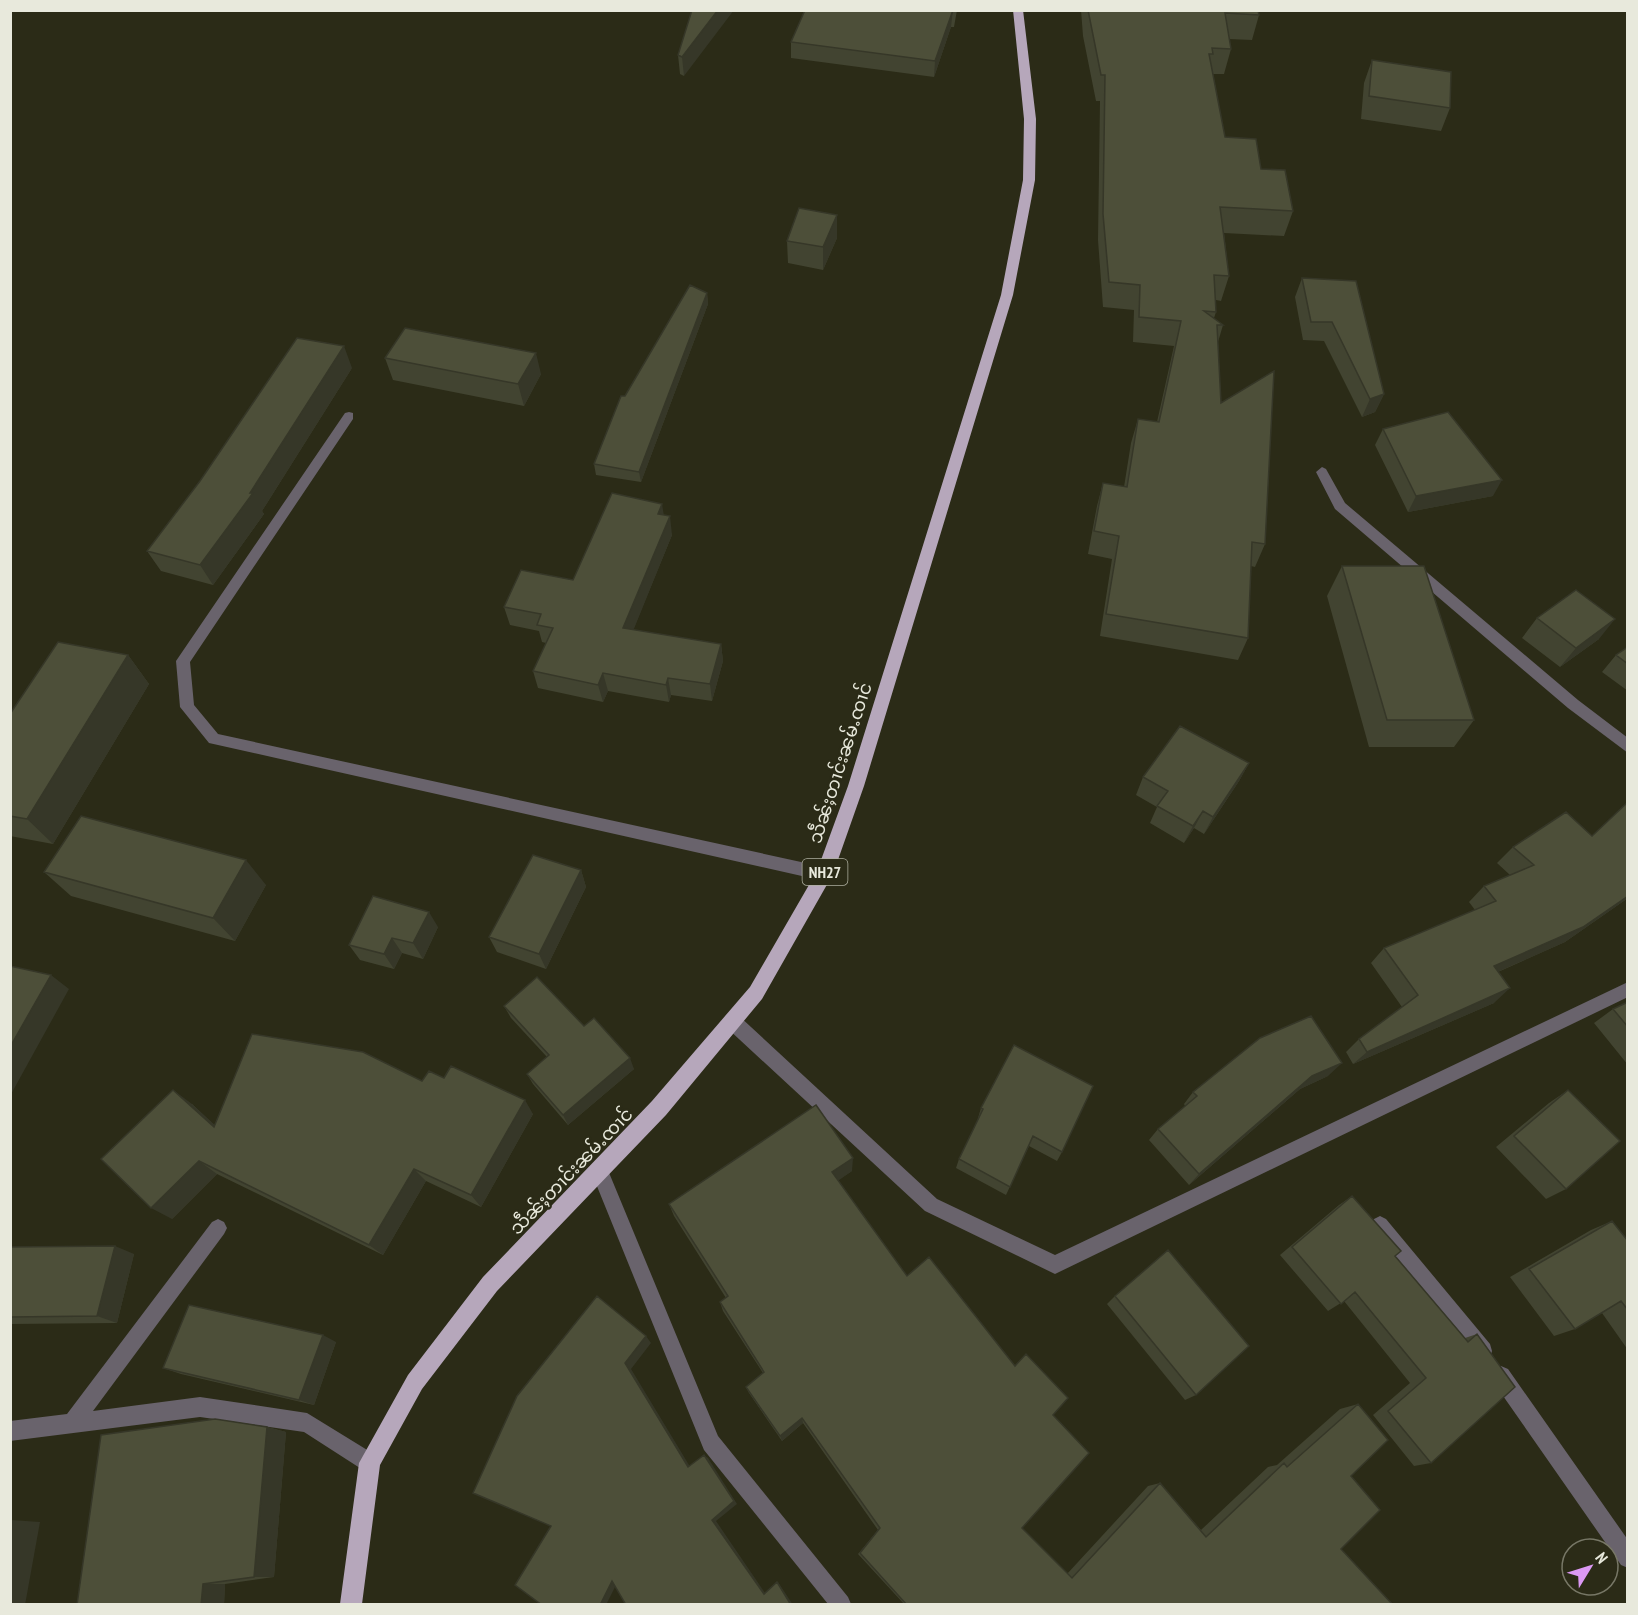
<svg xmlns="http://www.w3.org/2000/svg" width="1638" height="1615" viewBox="0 0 1638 1615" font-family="'PT Sans Narrow','Noto Sans Myanmar',sans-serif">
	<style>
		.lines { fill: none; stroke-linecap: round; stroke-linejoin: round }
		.minor { fill: #69636c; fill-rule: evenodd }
		.trunk { fill: #b6a7bb; fill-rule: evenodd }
		.wall { fill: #424431 }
		.shaded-wall { fill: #363728 }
		.building { fill: #4d4f39; stroke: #363728; stroke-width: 1.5 }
		.labels { text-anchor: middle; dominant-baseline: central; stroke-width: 4.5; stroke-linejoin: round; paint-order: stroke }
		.shield { fill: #2b2b17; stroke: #afb0a1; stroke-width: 1.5 }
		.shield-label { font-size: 16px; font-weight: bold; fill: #e8e9dc }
		.street-label { font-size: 18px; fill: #e8e9dc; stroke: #2b2b17 }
	</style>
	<rect width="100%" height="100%" fill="#2b2b17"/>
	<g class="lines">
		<path class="minor" d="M349,412L353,413V419L190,662L194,705L218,734L824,867L829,869L832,874L829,879L824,881L209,743L180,707L176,661L345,413Z
			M1322,467L1326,469L1345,503L1578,700L1628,738V753L1568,708L1335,509L1316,472Z
			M1628,982V997L1055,1274L925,1211L726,1027L724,1021L726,1015L732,1013L738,1015L937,1199L1055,1255Z
			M599,1160L605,1163L718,1436L848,1597L851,1604H828L704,1450L590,1169L593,1163Z
			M1380,1216L1386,1219L1490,1344L1492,1351L1490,1358L1483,1360L1476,1358L1374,1231L1371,1225L1374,1219Z
			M218,1219L224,1222L227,1228L224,1234L93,1411L200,1397L307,1413L377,1456L380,1463L377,1470L370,1473L363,1470L304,1432L200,1417L10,1441V1421L67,1414L212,1222Z
			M1501,1366L1508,1369L1628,1540V1568L1621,1565L1494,1383L1491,1376L1494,1369Z"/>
		<path class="trunk" d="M1013,10H1023L1036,119L1035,180L1013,295L864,786L833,874L762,999L666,1115L497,1291L422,1389L380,1465L362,1604H340L359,1463L408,1375L483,1277L652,1101L750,987L817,871L848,786L1001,295L1023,180L1024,119Z"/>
	</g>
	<path class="wall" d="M692,10L684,76L680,74L678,55Z
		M805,10H957L954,27H951L934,77L791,58V42Z
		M1081,10H1258L1259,15L1252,40L1229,39L1231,49L1224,74H1213L1225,137L1261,169L1293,211L1284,236L1224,233L1229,276L1221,301L1216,300V312L1214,318L1223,325L1218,342L1221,403L1265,544L1255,567L1251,566L1248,638L1238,660L1100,636L1112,559L1088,554L1097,506L1103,483L1124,487L1131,443L1138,419L1157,422L1174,346L1133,342L1134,310L1103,307L1098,240L1100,101H1096L1083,36Z
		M1372,60L1450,108L1441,131L1361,119L1364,83Z
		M837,238L823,270L788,263L787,241Z
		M1302,278L1384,394L1375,412L1362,417L1324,341L1303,340L1295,297Z
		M707,293L708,304L641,482L596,475L594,464L625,396Z
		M385,358L541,374L524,406L393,380Z
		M352,368L262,511L264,514L213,585L161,571L147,551Z
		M1383,429L1493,496L1408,512L1375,445Z
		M664,515L672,535L633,630L721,644L723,661L712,701L671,695L669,702L608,691L603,702L538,688L533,671L546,643L542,642L539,631L510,625L504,607L573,580Z
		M1342,566L1474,720L1454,747H1369L1327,596Z
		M1537,618L1599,639L1560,667L1522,638Z
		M1628,647V691L1602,672L1616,655Z
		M128,655L149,684L53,844L10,836V714Z
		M1249,763L1239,781L1204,834L1194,828L1184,843L1150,823L1157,807L1136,795L1143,777Z
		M1628,802V898L1565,942L1498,972L1494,1003L1353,1064L1346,1052L1359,1039L1402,1007L1371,963L1384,948L1475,910L1469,902L1484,886L1510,875L1497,863L1513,847L1592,836Z
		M581,870L586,887L546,969L497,952L489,937Z
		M44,872L266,885L235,941L71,896Z
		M438,927L423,959L402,953L394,969L360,960L349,945Z
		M1628,1002V1065L1594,1023L1613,1009Z
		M504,1006L584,1026L634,1069L568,1125L533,1084L527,1074L547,1057L511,1018Z
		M1328,1076L1300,1089L1189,1185L1149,1140L1158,1129L1185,1106L1184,1104L1193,1092Z
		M422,1081L533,1114L481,1207L426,1181L383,1255L217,1174L172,1219L192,1104L214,1125Z
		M1568,1090L1566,1189L1546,1199L1496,1147L1549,1103Z
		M981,1108L1062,1152L1057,1161L1029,1146L1006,1195L956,1168L959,1159L979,1119L978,1118Z
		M852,1171L838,1180L907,1276L1053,1415L1022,1528L1067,1574L1148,1486L1160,1483L1201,1530L1268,1467L1277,1465L1340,1409L1358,1404L1351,1476L1341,1549L1393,1605H905L858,1554L878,1530L803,1423L782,1441L749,1393L746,1387L763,1373L723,1311L720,1302L726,1298L674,1216L669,1204Z
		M1352,1196L1395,1256L1465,1338L1477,1334L1431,1463L1414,1466L1373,1415L1410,1383L1344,1301L1328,1311L1280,1255L1339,1205Z
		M1612,1221L1628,1241V1350L1602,1313L1575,1329L1554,1336L1510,1277L1591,1230Z
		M10,1247L134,1254L117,1323L10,1324Z
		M1115,1296L1196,1395L1185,1400L1107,1304Z
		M336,1342L314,1405L181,1374L163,1368Z
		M267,1427L286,1432L274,1577L225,1584L224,1605H77Z"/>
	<path class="shaded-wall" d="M718,10H734L684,76L682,57Z
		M953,10L951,27L934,77L935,61Z
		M837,215V238L823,270V247Z
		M707,293L708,304L641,482L639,472Z
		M344,346L352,368L262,511L264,514L213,585L200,565L250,493Z
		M536,353L541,374L524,406L518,384Z
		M1384,394L1375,412L1362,417L1370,399Z
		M1502,480L1493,496L1408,512L1416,496Z
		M662,504L665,522L658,514Z
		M670,516L672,535L627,646L623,628Z
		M1615,619L1599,639L1560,667L1576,648Z
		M721,644L723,661L712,701L710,684Z
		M128,655L149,684L53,844L27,819Z
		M603,673L608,691L603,702L598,685Z
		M668,678L671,695L669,702L666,685Z
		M1249,763L1239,781L1204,834L1213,817Z
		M1203,811L1194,828L1184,843L1193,826Z
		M246,860L266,885L235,941L213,918Z
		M581,870L586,887L546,969L539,954Z
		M1628,896V898L1565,942L1477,981L1494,966Z
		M429,912L438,927L423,959L413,943Z
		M392,938L402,953L394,969L384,954Z
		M51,975L69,989L10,1096V1047Z
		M1510,988L1494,1003L1353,1064L1367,1052Z
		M630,1058L634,1069L568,1125L563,1115Z
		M1342,1063L1328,1076L1300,1089L1189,1185L1199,1174L1312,1076Z
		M173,1090L192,1104L231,1140L214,1127Z
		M525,1100L533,1114L481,1207L471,1195Z
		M853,1158L852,1171L832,1185V1172Z
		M199,1161L217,1174L172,1219L151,1208Z
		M414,1169L426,1181L383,1255L369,1245Z
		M115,1246L134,1254L117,1323L97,1316Z
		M323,1335L336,1342L314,1405L299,1400Z
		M646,1336L651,1343L631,1369L692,1470L688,1467L625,1363Z
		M802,1418L803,1423L782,1441L780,1436Z
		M267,1427L286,1432L274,1577H254Z
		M704,1455L708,1458L737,1504L716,1521L765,1593L764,1594L712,1520Z
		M11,1520L40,1522L25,1605H10Z
		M612,1581H618L606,1605H600Z
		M777,1582H778L793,1605H791Z
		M203,1584H225L224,1605H201Z"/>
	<path class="building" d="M692,10H718L682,57L678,55Z
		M805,10H953L935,61L791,42Z
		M1088,10H1258L1259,15L1225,13L1231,49L1212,48L1213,54H1209L1225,137L1256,139L1261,169L1285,170L1293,211L1220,207L1229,276L1214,275L1216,312L1204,311L1223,325H1217L1221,403L1274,371L1265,544L1252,542L1248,638L1106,614L1119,536L1094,531L1103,483L1127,487L1138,419L1159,422L1181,321L1139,317L1140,285L1109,282L1103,214L1105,75H1101Z
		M1372,60L1451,72L1450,108L1369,96Z
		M799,208L837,215L823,247L787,241Z
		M1302,278L1356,281L1384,394L1370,399L1332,322H1311Z
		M690,285L707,293L639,472L594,464L621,396H625Z
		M405,328L536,353L518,384L385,358Z
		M297,338L344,346L250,493H253L200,565L147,551L200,481Z
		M1448,412L1502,480L1416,496L1383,429Z
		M612,493L662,504L658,514L670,516L623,628L721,644L710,684L668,678L666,685L603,673L598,685L533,671L553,628L537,625L541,614L504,607L521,570L573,580Z
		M1342,566H1424L1474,720H1387Z
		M1576,590L1615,619L1576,648L1537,618Z
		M58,642L128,655L27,819L10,816V714Z
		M1628,647V664L1616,655Z
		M1180,726L1249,763L1213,817L1203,811L1193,826L1157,806L1168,791L1143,777Z
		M1628,802V896L1583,927L1494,966L1510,988L1367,1052L1359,1039L1418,995L1384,948L1496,901L1484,886L1534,865L1513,847L1566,812L1592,836Z
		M81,816L246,860L213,918L44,872Z
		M533,855L581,870L539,954L489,937Z
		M373,896L429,912L413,943L392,938L384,954L349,945Z
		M10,966L51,975L10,1047Z
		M537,977L584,1026L594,1018L630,1058L563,1115L527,1074L549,1055L504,1006Z
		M1628,1002V1027L1613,1009Z
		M1311,1016L1342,1063L1312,1076L1199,1174L1158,1129L1197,1096L1193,1092L1260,1038Z
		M252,1034L363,1052L422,1081L429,1071L444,1078L451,1066L525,1100L471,1195L414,1169L369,1245L199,1161L151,1208L101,1159L173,1090L214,1127Z
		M1014,1045L1093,1086L1062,1152L1033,1136L1010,1187L959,1159L983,1109L981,1108Z
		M1568,1090L1620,1141L1566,1189L1514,1136Z
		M816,1105L853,1158L832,1172L907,1276L929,1257L1015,1366L1026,1354L1068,1398L1053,1415L1089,1453L1022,1528L1072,1578L1160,1483L1206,1537L1284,1463L1287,1467L1358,1404L1388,1440L1351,1476L1380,1510L1341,1549L1393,1605H907L860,1553L880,1528L802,1418L780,1436L746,1387L764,1372L720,1302L728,1296L669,1204Z
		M1352,1196L1401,1251L1395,1256L1468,1342L1477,1334L1515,1387L1431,1463L1388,1411L1426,1378L1355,1292L1341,1304L1292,1247Z
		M1612,1221L1628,1241V1310L1621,1301L1575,1329L1529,1269Z
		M115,1246L97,1316L10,1317V1247Z
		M1168,1250L1249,1346L1196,1395L1115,1296Z
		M597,1296L646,1336L625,1363L688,1467L704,1455L734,1501L712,1520L764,1594L777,1582L791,1605H626L612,1581L600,1605H542L515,1585L551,1526L473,1493L517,1396Z
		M189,1305L323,1335L299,1400L163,1368Z
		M215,1419L267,1427L254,1577L203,1584L201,1605H77L101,1435Z"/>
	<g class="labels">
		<rect class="shield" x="802.5" y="859" width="45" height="26" rx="4.5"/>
		<g class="shield-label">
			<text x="825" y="872">NH27</text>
		</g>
		<g class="street-label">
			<text transform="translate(840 763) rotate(-72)">သဵၼ်ႈတၢင်းၼမ်ႉၸၢင်</text>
			<text transform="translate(571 1171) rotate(-46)">သဵၼ်ႈတၢင်းၼမ်ႉၸၢင်</text>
		</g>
	</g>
	<rect width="1638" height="1615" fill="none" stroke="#e8e9dc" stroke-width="24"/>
	<g transform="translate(1590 1567) rotate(52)"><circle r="28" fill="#2b2b17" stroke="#777766" stroke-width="1.5"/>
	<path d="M0-4.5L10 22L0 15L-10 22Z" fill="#dc99f4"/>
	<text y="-9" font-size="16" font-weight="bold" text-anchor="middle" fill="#e8e9dc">N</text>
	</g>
</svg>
